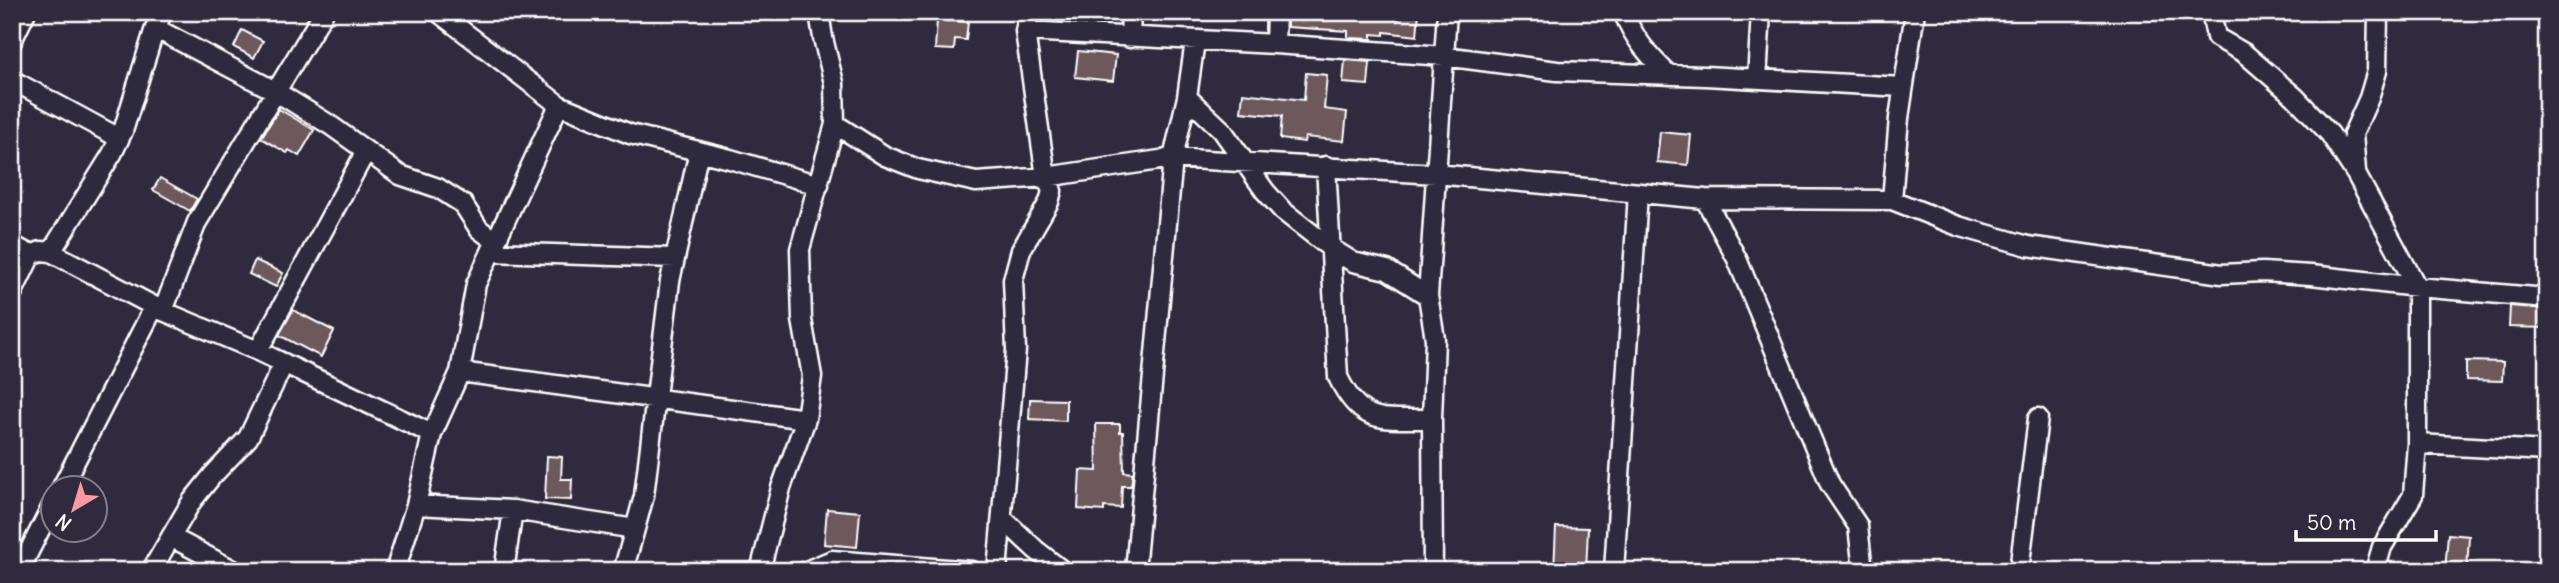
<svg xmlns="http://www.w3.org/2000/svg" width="2559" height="583" viewBox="0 0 2559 583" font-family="Delius,sans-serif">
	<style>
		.building { fill: #6d595b; stroke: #fff; stroke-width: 2 }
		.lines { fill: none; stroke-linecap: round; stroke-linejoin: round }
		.street-casing { stroke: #fff; stroke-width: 23 }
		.street { stroke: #2f2a3d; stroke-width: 18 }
	</style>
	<rect width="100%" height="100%" fill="#2f2a3d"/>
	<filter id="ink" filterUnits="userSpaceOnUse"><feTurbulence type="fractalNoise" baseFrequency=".0143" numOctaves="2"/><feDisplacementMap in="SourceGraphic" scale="14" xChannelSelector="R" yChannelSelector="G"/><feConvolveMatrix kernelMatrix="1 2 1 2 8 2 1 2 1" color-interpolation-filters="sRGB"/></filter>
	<g filter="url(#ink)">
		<path class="building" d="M1287,12H1339L1399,19L1400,12H1419L1417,36L1384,32V35L1372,34V39L1348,38V31L1287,27Z
			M937,20L968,22L966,40L955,39L954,50L935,49Z
			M242,30L263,41L254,58L234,47Z
			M1078,51L1116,55L1113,81L1075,77Z
			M1345,60L1370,62L1368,85L1343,83Z
			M1306,73L1327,75L1324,109L1347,112L1344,141L1305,137L1304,142L1280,139L1282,116L1241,112L1243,93L1304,100Z
			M279,109L314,130L299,156L289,150L287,153L261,138Z
			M1660,132L1691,135L1688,165L1657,162Z
			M160,178L197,199L190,211L153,190Z
			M255,260L283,273L276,287L249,274Z
			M2510,306L2547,309V328L2509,327Z
			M293,310L334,331L321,357L279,335Z
			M2466,361L2503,362L2502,381L2466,380Z
			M1030,399L1066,400V421L1029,419Z
			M1096,424H1120V432H1123L1124,472L1133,473L1131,486H1122L1121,508L1104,507V511L1078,509L1080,470L1097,471Z
			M547,456L562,457L561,479H572L571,500L545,499Z
			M827,509L860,512L857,547L824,544Z
			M1556,527L1588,528L1586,571H1554Z
			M2448,534L2469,536L2467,571H2445Z"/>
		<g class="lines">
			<defs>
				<path id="street" d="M163,12L155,28L275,91L330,125L400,175L438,188L463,204L479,229L495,241
					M438,12L559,105L630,134L730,159L819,185
					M1623,12C1634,39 1649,56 1669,75
					M2211,12L2216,37L2244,53L2295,97L2330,134L2356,174L2417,287V444
					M1025,31L1275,44L1444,56L1557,71L1705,76L1903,87
					M1130,38L1131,12
					M12,41L26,12
					M1275,44L1276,12
					M1757,79L1761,12
					M12,80L119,138
					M1187,97L1222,130L1265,191L1283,211L1329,247L1353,262L1387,270L1428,296
					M835,124L885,156L918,169L976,182L1046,177L1173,158L1436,174L1705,199L1892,200L1958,226L2028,246L2222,274L2262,272L2311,275L2417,287L2547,298
					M1326,166L1338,377C1362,427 1383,418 1432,419
					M2356,171L2353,134L2369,98L2377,71L2378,12
					M1705,199L1737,259L1830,484L1858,526L1863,571
					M1892,200L1899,118L1915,12
					M12,245L31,255
					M51,252L112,154L123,131L155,28
					M491,252L675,258
					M12,294L31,255L41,251L51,252L163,311L258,351L432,434
					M163,311L197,222L324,12
					M258,351L366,151
					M460,372L476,284L559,105
					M61,489L154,307
					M416,505L513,510L504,571
					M513,510L635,529L623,571
					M1002,518L1036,550L1063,571
					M635,529L644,496L670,281L699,151
					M171,537L235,571
					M19,571L52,506
					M151,571L192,501L212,476L248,438L284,363
					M395,571L416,505L432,434L460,372L806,419
					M760,571L781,488L806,419L812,376L802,320L800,249L835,124L834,83L823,38L819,12
					M806,571L832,560L972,571
					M997,571L1016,350L1013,280L1021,250L1049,202L1052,191L1046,177L1025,31L1029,12
					M1135,571L1173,158L1187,97L1195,41
					M1433,571L1432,419L1435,339L1428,296L1447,12
					M1614,571L1638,193
					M2019,571L2038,418
					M2375,571L2382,547L2413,495L2417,444L2547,451"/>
			</defs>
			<use href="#street" class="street-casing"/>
			<use href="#street" class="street"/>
		</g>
	</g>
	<rect width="2559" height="583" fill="none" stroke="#2f2a3d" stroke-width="42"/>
	<rect x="21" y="21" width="2517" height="541" fill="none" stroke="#fff" stroke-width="2.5" filter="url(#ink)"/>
	<g transform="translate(74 509) rotate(218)"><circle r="33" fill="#2f2a3d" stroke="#827f8b" stroke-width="2"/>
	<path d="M0-5L12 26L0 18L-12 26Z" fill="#ff9aa2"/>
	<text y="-10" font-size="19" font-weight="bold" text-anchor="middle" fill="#ffffff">N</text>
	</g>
	<path d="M2296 530v10h140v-10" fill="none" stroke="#ffffff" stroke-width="3.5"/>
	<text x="2307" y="530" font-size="21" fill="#ffffff" stroke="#2f2a3d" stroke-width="5" paint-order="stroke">50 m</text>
</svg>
